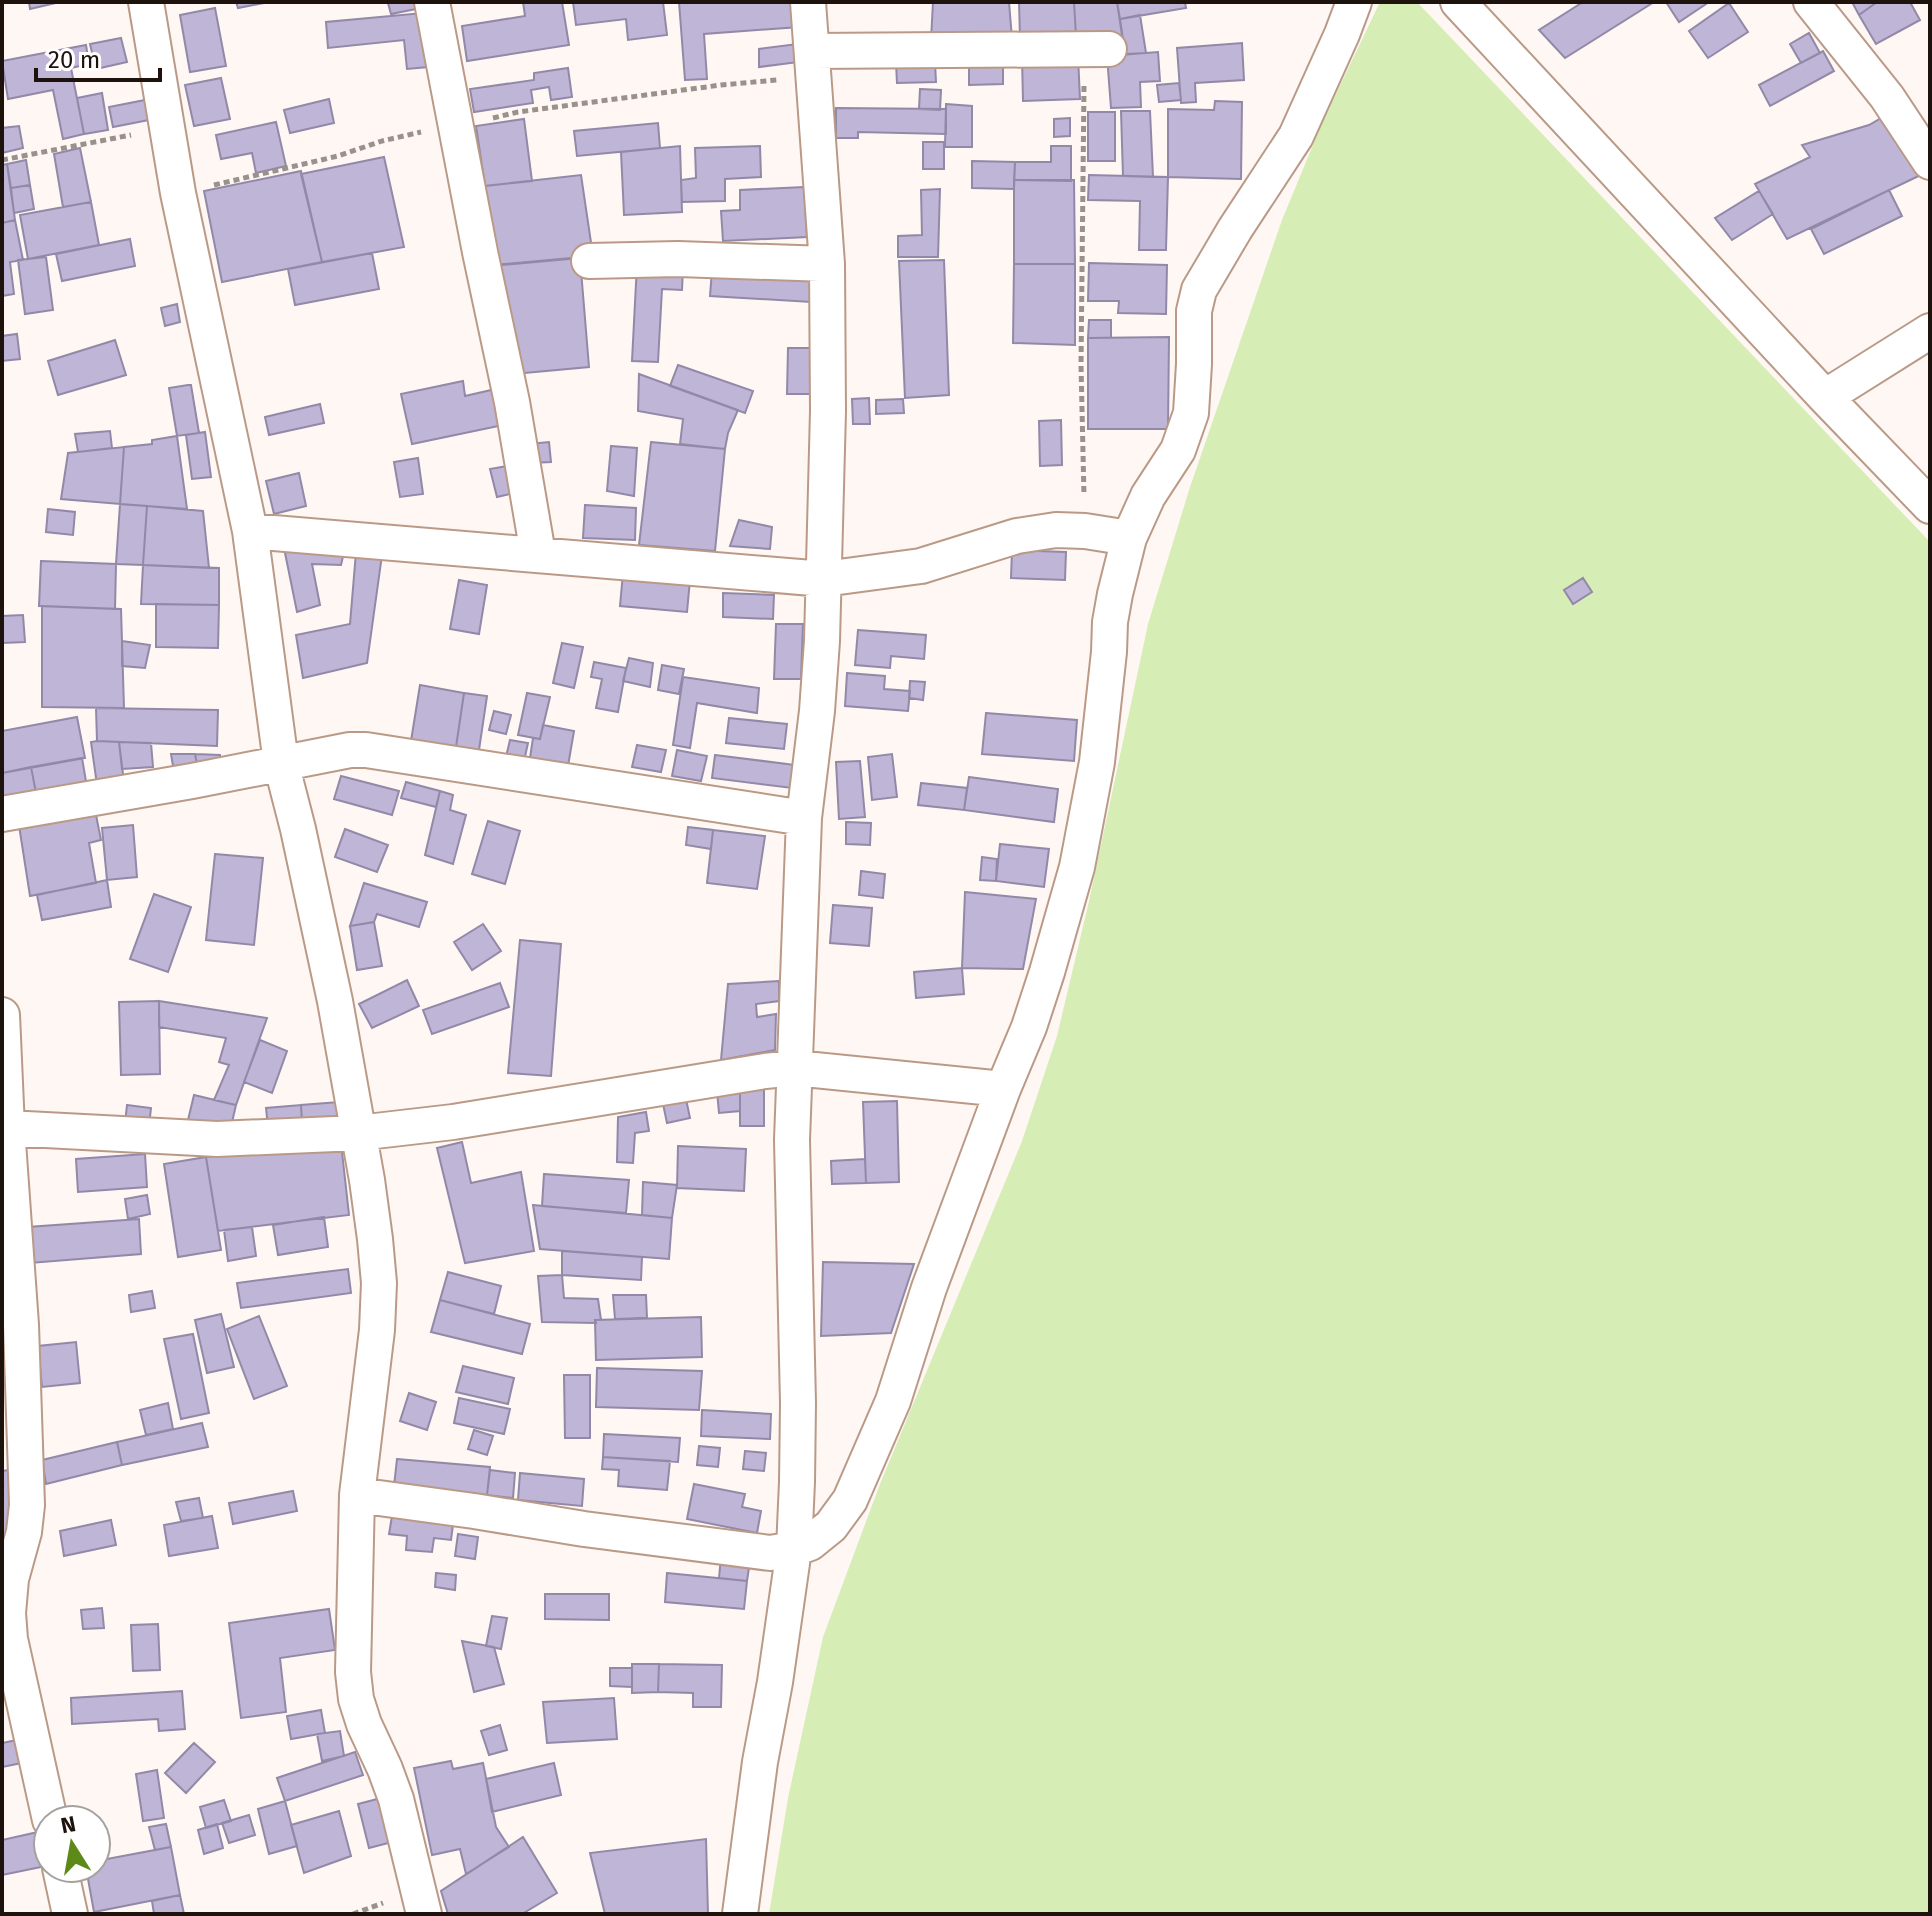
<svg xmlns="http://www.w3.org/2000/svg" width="1932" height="1916" viewBox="0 0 1932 1916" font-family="'Fira Sans',sans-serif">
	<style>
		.green { fill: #d7edb6 }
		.building { fill: #bfb5d6; stroke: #9288a7; stroke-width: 2 }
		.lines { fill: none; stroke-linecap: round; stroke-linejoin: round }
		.minor-casing { stroke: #ba9a87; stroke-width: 38 }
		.path { stroke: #9a918c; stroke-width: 5; stroke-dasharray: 6 4; stroke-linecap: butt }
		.minor { stroke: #fff; stroke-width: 34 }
	</style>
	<rect width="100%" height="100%" fill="#fef7f3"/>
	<path class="green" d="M1380,2H1417L1930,542V1914H769L788,1798L823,1637L880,1484L1022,1141L1057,1036L1089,901L1148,624L1190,487L1282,220L1322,123Z"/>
	<path class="building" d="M29,2H56V3L30,9Z
		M236,2H269L238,8Z
		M394,2H419L421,8L391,14L388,3Z
		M523,2H562L569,45L467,61L462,26L525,16Z
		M573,2H663L667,35L628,40L626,19L576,25Z
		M679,2H798L799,27L704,34L707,79L685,80Z
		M933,2H1009L1012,39L931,40Z
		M1019,2H1074L1076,36L1020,37Z
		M1074,2H1117L1122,35L1076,36Z
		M1117,2H1185L1186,8L1120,19Z
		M1583,2H1654L1565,58L1539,30Z
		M1666,2H1709L1679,22Z
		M1852,2H1877L1859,15Z
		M1877,2H1910L1920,20L1876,44L1859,15Z
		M1729,3L1748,32L1708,58L1689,31Z
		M215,8L226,66L190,72L180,15Z
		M423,13L428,67L407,69L404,40L328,48L326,22Z
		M1140,15L1146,53L1125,54L1120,19Z
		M1809,33L1820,53L1801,63L1790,44Z
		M121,38L127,62L96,69L90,44Z
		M1242,43L1244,80L1195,83L1196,102L1181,103L1177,48Z
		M797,44L799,62L759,67V49Z
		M86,45L89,64L71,68L84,134L63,139L53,90L8,99L2,61Z
		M1823,51L1834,71L1770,106L1759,85Z
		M1158,52L1160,81L1140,82L1141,107L1111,108L1107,56Z
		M1078,56L1080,99L1023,101L1022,58Z
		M1003,59V84L969,85V63Z
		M896,63H935L936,82L897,83Z
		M568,68L572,97L551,100L549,87L531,90L533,103L474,112L470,89L534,80V73Z
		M221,78L230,119L194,126L185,85Z
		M1179,83L1181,100L1159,102L1157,85Z
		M920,89L941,90L940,110L919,109Z
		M102,93L108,130L84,134L77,98Z
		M329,99L334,123L290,133L284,110Z
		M145,100L149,120L113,127L109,107Z
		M1215,101L1242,102L1241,179L1168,177V109L1214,110Z
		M946,104L972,106V147H945Z
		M836,108L946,109V134L858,132V138H836Z
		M1121,111H1150L1153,177L1123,176Z
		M1088,112H1115V161H1088Z
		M1888,114L1929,171L1787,239L1755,184L1810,157L1802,145L1869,125Z
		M1070,118V136L1054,137V119Z
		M524,119L532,181L485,186L476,126Z
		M276,122L286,166L256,173L252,153L221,159L216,135Z
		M658,123L660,148L577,156L574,131Z
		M19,126L23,148L2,153V128Z
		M923,142H944V169H923Z
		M680,146L682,212L624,215L621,152Z
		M760,146L761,177L725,179V201L682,202L681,180L696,178L695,148Z
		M1051,146H1071V181L1014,180L1015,162H1051Z
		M80,148L91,202L63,207L54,154Z
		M384,157L404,247L322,262L301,174Z
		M26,160L30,185L11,188L7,164Z
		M972,161L1015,162L1014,189L972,188Z
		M7,164L15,220L2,223V165Z
		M301,171L322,262L222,282L204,191Z
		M581,175L593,256L494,265L485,186Z
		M1089,175L1168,177L1166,250H1139L1140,201L1088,200Z
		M1014,180H1074L1075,264H1014Z
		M30,185L34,209L14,213L11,188Z
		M804,187L807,237L723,241L721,211L740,210V190Z
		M940,189L938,257H898V236L922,235L921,190Z
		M1889,190L1902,216L1824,254L1811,229Z
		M1759,191L1773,214L1732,240L1715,218Z
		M91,202L99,245L28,259L20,215Z
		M15,220L23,260L10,262L14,294L2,296V223Z
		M130,239L135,266L62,281L56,254Z
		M372,253L379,289L295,305L288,269Z
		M46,257L53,310L25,314L18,260Z
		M580,258L589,367L514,374L491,266Z
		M944,260L949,395L905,398L899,261Z
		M1089,263L1167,265L1166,314L1118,313L1119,301H1088Z
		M637,264L683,267L682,290L662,289L658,362L632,361Z
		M1014,264H1075V345L1013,343Z
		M712,270L813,276L811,302L710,296Z
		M177,304L180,322L165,326L161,308Z
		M1089,320H1111V338H1088Z
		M17,334L20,359L2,361V336Z
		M1169,337L1168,429H1088V338Z
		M115,340L126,375L58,395L48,361Z
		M788,348H811L812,394H787Z
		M678,365L753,391L745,413L670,386Z
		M639,374L738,410L728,433L725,449L680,444L683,419L638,411Z
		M463,381L465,396L500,388L508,424L412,444L401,394Z
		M188,385H191L199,433L177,436L169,388Z
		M869,398L870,424H853L852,399Z
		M903,399L904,413L876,414V400Z
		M320,404L324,423L269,435L265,417Z
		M1061,420L1062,465L1040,466L1039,421Z
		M110,431L112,448L78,452L75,434Z
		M205,432L211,477L192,479L186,435Z
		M177,436L187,509L120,504L124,447L152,444V440Z
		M549,442L551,462L531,463L529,444Z
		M651,442L725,449L715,551L639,545Z
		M611,446L637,448L634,496L607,491Z
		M124,447L120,504L61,499L68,453Z
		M418,458L423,494L400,497L394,462Z
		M513,465L518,492L497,497L490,469Z
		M299,473L306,506L274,514L266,481Z
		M120,504L147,506L143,565L116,564Z
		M585,505L636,508L635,540L583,538Z
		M147,506L203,511L209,568L143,565Z
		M48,509L75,512L73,535L46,532Z
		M739,520L772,527L770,549L730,546Z
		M283,543L345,548L341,565L312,564L320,605L297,612Z
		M1012,550L1066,552L1065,580L1011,578Z
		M356,552L382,555L367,663L303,678L296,635L350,624Z
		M41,561L116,564L115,609L39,606Z
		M143,565L219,568V605L141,604Z
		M623,573L690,580L687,612L620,606Z
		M1583,578L1592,592L1573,604L1564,590Z
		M459,580L487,585L479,634L450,629Z
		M723,593L774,595L773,619L723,617Z
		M156,604L219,605L218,648L156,647Z
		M42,606L121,609L124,708L42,707Z
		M23,615L25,642L2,643V616Z
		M776,624H803L801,679H774Z
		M858,630L926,635L924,659L891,656L890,668L855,665Z
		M122,641L150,645L145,668L122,666Z
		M562,643L583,647L574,688L553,683Z
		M629,658L653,663L650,687L623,681Z
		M594,662L626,668L618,712L596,708L602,679L591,677Z
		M662,665L684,669L679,694L658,690Z
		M847,673L885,676L884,689L910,691L908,711L845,706Z
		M683,677L759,688L757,713L697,703L690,748L673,745Z
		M910,681L925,682L923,700L909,698Z
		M420,685L464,693L456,747L411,741Z
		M464,693L487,696L479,750L456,747Z
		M527,693L550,697L540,739L518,735Z
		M96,708L218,710L217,746L97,741Z
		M494,711L511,715L506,734L489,730Z
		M986,713L1077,720L1074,761L982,754Z
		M77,717L85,758L2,773V731Z
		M729,718L787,724L784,749L726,743Z
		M543,725L574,731L568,766L530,758L533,738L540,739Z
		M510,740L528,743L524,761L506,757Z
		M97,741L119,742L124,782L97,785L91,742Z
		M119,742L151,743L153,767L122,769Z
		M637,745L666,750L661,772L632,767Z
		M677,750L707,756L701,781L672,776Z
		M171,754H195L199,775L175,778Z
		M195,754L220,755L221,772L199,775Z
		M892,754L897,797L872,800L868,757Z
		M715,755L803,766L800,789L712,778Z
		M82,758L88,793L37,798L31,767Z
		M860,761L865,817L839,819L836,762Z
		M31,767L37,798L5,804L2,792V773Z
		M341,776L399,791L392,815L334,799Z
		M969,777L1058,789L1054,822L964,810Z
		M406,782L440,791L436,807L401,798Z
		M921,783L967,788L964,810L918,805Z
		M440,791L453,795L450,810L466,815L453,864L425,855Z
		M94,805L101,840L89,843L96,883L30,896L18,819Z
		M488,821L520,831L505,884L472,874Z
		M846,822L871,823L870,845L846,844Z
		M133,825L137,877L107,880L102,828Z
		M688,827L713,830L711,849L686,845Z
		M345,829L388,845L377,872L335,857Z
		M713,830L765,836L757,889L707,883Z
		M1000,844L1049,849L1044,887L996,881Z
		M215,854L263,858L254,945L206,940Z
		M982,857L997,859L996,881L980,880Z
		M861,871L885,874L883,898L859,895Z
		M107,880L111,907L42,920L37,895Z
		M364,883L427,902L419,927L377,914L374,922L350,926Z
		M965,892L1036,899L1023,969L962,968Z
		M154,894L191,907L168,972L130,959Z
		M833,905L872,908L869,946L830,943Z
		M374,922L382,966L357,970L350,926Z
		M483,924L501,951L472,970L454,942Z
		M520,940L561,944L551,1076L508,1073Z
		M962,968L964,994L916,998L914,972Z
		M407,980L419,1006L372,1028L359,1004Z
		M779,981V1001L756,1004L757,1017L776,1014L775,1050L721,1060L728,984Z
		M500,983L509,1007L432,1034L423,1010Z
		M159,1001L160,1074L121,1075L119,1002Z
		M159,1001L267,1018L236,1105L214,1100L229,1065L219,1062L226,1038L159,1027Z
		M260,1040L287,1051L272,1093L244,1082Z
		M764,1082V1126H740V1086Z
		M740,1086V1111L719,1113L717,1091Z
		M194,1095L236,1105L230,1131L188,1120Z
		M686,1099L690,1118L667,1123L663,1104Z
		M897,1101L899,1182L866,1183L863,1102Z
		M339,1102L341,1122L302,1124L301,1105Z
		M127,1105L151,1108L149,1126L125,1123Z
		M301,1105L302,1124L268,1127L266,1108Z
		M646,1112L649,1131L635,1133L633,1163L617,1162L618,1117Z
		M462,1142L471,1183L521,1172L534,1251L465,1263L437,1148Z
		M341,1143L349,1215L218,1231L206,1157Z
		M678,1146L746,1149L744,1191L677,1188Z
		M145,1154L147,1187L78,1192L76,1159Z
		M206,1157L221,1250L178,1257L164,1164Z
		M865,1159L866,1183L832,1184L831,1161Z
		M544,1174L629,1180L626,1213L542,1206Z
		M643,1182L677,1185L672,1218L642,1215Z
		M147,1195L150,1214L128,1219L125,1199Z
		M533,1205L672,1218L669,1259L540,1249Z
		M324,1217L328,1247L278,1255L273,1225Z
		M139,1219L141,1254L30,1263L28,1227Z
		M252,1227L256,1256L228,1261L224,1230Z
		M562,1251L642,1257L641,1280L562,1275Z
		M823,1262L914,1264L891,1333L821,1336Z
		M348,1269L351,1293L241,1308L237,1283Z
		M448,1272L501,1286L494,1314L440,1300Z
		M562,1275L564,1298L598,1299L601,1320H595L596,1323L542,1322L538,1276Z
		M152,1291L155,1308L131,1312L129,1295Z
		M613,1295H646L647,1318L615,1319Z
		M440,1300L530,1324L522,1354L431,1332Z
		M221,1314L234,1367L207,1373L195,1320Z
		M259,1316L287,1386L254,1399L227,1329Z
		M701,1317L702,1357L596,1360L595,1320Z
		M193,1334L209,1413L181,1419L164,1339Z
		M76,1342L80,1383L42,1387L38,1346Z
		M463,1366L514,1378L508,1404L456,1392Z
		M597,1368L702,1371L699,1410L596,1407Z
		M564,1375H590V1438H565Z
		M409,1393L436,1402L427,1430L400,1421Z
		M459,1398L510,1409L504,1434L454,1423Z
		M168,1403L173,1429L146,1435L140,1410Z
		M702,1410L771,1414L770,1439L701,1436Z
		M202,1423L208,1447L122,1465L117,1442Z
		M474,1430L493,1436L487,1455L468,1449Z
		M604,1434L680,1438L678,1462L603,1457Z
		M117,1442L122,1465L46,1484L42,1460Z
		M699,1446L720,1448L718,1467L697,1465Z
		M745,1451L766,1453L764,1471L743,1469Z
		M603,1457L670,1461L667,1490L618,1486L619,1470L602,1469Z
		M397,1459L490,1467L487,1495L394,1486Z
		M9,1470L16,1540L2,1542V1471Z
		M490,1470L515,1473L513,1498L487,1495Z
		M520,1473L584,1479L582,1506L518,1500Z
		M694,1484L745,1494L742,1507L761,1511L757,1533L687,1519Z
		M293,1491L297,1511L233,1524L229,1503Z
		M199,1498L203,1518L181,1521L176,1502Z
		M393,1510L454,1517L451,1540L434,1538L432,1552L406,1550L407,1536L389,1534Z
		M212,1516L218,1548L169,1556L164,1525Z
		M111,1520L116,1545L64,1556L60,1531Z
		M458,1534L478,1537L475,1559L455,1556Z
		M721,1557L750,1561L747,1581L719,1578Z
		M436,1573L456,1575L455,1590L435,1587Z
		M667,1573L747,1581L744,1609L665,1602Z
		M545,1594H609V1620L545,1619Z
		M102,1608L104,1628L83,1629L81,1610Z
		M329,1609L335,1650L280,1658L286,1712L241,1718L229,1623Z
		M492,1616L507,1618L501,1649L486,1646Z
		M158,1624L160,1670L133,1671L131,1625Z
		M462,1641L494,1647L504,1684L474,1692Z
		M632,1664H659L658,1692L632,1693Z
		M659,1664L722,1665L721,1707H693V1693L658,1692Z
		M610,1668H632V1687L610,1686Z
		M182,1691L185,1729L159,1731L158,1719L72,1724L71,1698Z
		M614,1698L617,1739L547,1743L543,1702Z
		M321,1710L325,1733L291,1739L287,1716Z
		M500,1725L507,1750L489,1755L481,1731Z
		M340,1731L344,1756L322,1761L317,1734Z
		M22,1739L27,1762L2,1767V1743Z
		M194,1743L215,1762L186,1793L165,1773Z
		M355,1752L363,1775L285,1801L277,1778Z
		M451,1761L453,1769L483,1763L496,1827L509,1847L466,1874L460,1849L432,1855L414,1768Z
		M554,1763L561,1795L492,1812L486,1779Z
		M157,1770L164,1818L143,1821L136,1774Z
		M385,1797L396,1841L369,1848L358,1804Z
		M224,1800L231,1821L206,1828L200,1807Z
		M285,1801L297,1846L269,1854L258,1809Z
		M339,1811L351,1856L304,1873L291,1825Z
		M249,1815L255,1835L229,1843L222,1823Z
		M166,1824L171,1847L155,1850L149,1827Z
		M217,1824L223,1848L204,1854L198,1830Z
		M38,1832L46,1866L2,1875V1840Z
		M523,1837L557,1893L522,1914H448L441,1891Z
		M706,1839L708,1914H605L590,1853Z
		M171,1847L180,1895L94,1912L86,1868H96V1861Z
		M180,1895L184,1914H154L152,1901Z"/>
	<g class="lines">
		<defs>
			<path id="minor" d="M146,2L178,193L250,531L281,763L298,829L335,1001L367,1180L375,1239L379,1283L377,1330L357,1495L353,1672L356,1699L364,1724L385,1769L396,1799L424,1914
				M432,2L480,252L512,402L538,554
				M1458,2L1825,397L1930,506
				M1811,2L1887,97L1930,162
				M812,51L1109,49
				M589,261L678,259L827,264
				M1825,397L1930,331
				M250,531L824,579L921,566L1017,536L1056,530L1085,531L1129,538
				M2,814L192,781L350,750H366L804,818
				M2,1015L7,1128L21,1325L27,1505L24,1532L11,1579L8,1613L10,1639L50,1820
				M7,1128L217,1139L358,1133L453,1122L765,1071L795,1068L1003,1089
				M357,1495L474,1511L584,1529L770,1553L794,1549L810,1543L831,1526L850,1500L893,1401L929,1288L1003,1089L1029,1027L1047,972L1077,867L1097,762L1109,652L1110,622L1115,594L1129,538L1148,496L1178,450L1191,413L1194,364V311L1199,290L1235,229L1296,136L1342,34L1354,2
				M60,1868L70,1914
				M740,1914L760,1762L775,1682L794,1549L797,1482L798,1403L792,1140L804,818L817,711L822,641L828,411L827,264L808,2"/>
		</defs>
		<use href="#minor" class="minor-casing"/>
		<path class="path" d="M1084,86L1081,365L1084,496
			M493,118L518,112L721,85L777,80
			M2,160L131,135
			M214,185L338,156L382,141L421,132
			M353,1914L383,1903"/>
		<use href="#minor" class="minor"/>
	</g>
	<rect width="1932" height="1916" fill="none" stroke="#1e130c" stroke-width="8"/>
	<g transform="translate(72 1844) rotate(349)"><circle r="38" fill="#ffffff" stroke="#a5a19e" stroke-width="2"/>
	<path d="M0-6L14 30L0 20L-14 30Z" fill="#5d8919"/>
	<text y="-12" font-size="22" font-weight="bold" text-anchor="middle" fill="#1e130c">N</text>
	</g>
	<path d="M36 68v12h124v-12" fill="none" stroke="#1e130c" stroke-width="4"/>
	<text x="48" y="68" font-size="24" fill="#1e130c" stroke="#ffffff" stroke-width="6" paint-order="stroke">20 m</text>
</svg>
